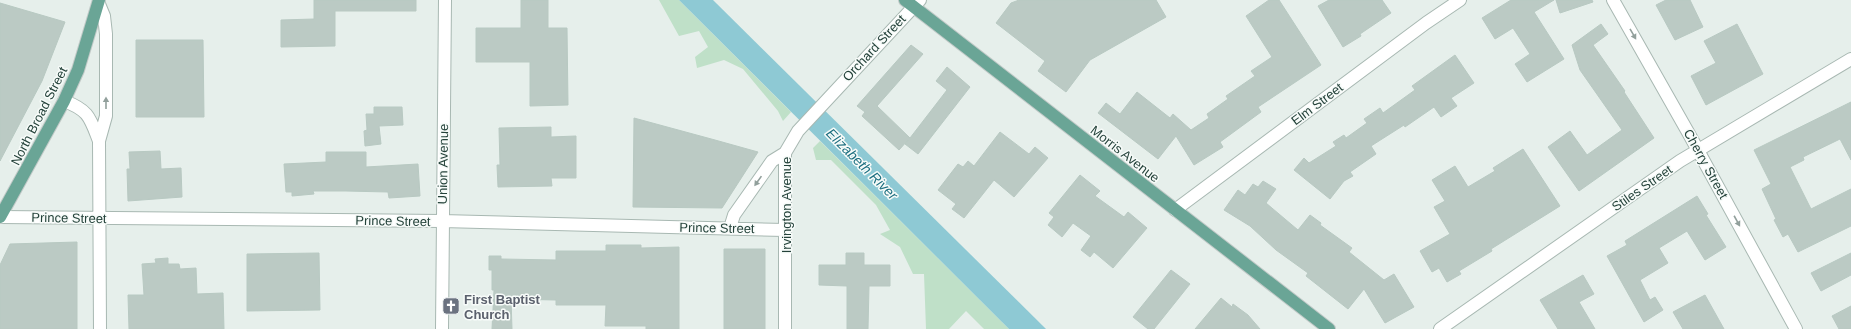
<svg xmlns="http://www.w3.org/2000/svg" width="1851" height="329" viewBox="0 0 1851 329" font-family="Arial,sans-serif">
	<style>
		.green { fill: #bfe0c8 }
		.water { fill: #8ec9d4 }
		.building { fill: #bbcac4; stroke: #b8c9c2 }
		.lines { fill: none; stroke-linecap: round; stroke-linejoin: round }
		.minor-casing { stroke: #a8b8b2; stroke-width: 14 }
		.major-casing { stroke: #c2cac8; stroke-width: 14 }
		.minor { stroke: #fff; stroke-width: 12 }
		.major { stroke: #6aa596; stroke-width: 12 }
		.oneway { fill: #92a09c }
		.labels { text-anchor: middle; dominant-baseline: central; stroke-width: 3; stroke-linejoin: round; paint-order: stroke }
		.street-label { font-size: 13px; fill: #24423a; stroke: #f7fbf9 }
		.worship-label { font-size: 13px; font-weight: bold; fill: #5b616d; stroke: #f7fbf9; text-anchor: start }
		.water-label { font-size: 14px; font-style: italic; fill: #1c6f80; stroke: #f7fbf9 }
	</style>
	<rect width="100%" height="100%" fill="#e6efeb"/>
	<path class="green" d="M659,0H679L791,112L783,121L778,111L743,69L724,60L697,68L695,57L708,47L699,31L679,36Z
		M820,141L1009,329H984L966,311L949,329H926L924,274H913L900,247L880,234L890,230L876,205L831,160H816L813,148Z"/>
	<path class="water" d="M679,0H713L1046,329H1009Z"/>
	<path class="building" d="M314,0H416V11H335V46L281,47V20L314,19Z
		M521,0H548V28H567L568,105L530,106V62H476V28H521Z
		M1019,0H1156L1166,17L1090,60L1066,92L1038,71L1045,61L996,23L1011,3Z
		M1269,0H1279L1321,65L1258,107L1261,112L1220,142L1223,147L1194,165L1176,136L1158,159L1098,113L1106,103L1120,114L1137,92L1170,118L1173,114L1191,130L1209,118L1207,114L1228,99L1226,96L1255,76L1251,71L1272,57L1246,16Z
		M1329,0H1382L1391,13L1360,34L1361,36L1343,47L1318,6Z
		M1511,0H1554L1534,12L1564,59L1527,82L1515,64L1530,54L1513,28L1495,39L1482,18Z
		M1556,0H1592L1593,2L1560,13Z
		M1666,0H1690L1703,27L1675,40L1656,5Z
		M0,3L65,22L42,81L0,161Z
		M1601,24L1608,34L1593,45L1625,91L1624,92L1654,138L1579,191L1548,147L1570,131L1587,155L1622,130L1580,70L1572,45Z
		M1737,24L1763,74L1706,105L1691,76L1716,63L1704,41Z
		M136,40H203L204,117H136Z
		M911,45L923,54L877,106L910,138L947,90L936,81L947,67L970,87L918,154L905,144L908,140L899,150L862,116L865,112L857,106Z
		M1455,55L1474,83L1451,98L1457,106L1441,117L1434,107L1405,127L1404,125L1371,146L1376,154L1350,172L1353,176L1344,181L1330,199L1294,170L1304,158L1309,163L1336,146L1333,142L1344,135L1346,138L1367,123L1364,119L1380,108L1383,113L1415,90L1412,86Z
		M1851,102V160L1840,139L1803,157L1804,160L1790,167L1811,209L1851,189V226L1798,252L1788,234L1783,237L1774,220L1776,219L1762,189L1771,184L1754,150Z
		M374,107H402L403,125L379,126L381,144L365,146L364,131L367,130L366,114H374Z
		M634,118L715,140L758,152L722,208L633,207Z
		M551,127V137L576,136V178H551L552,186L498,187L497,165H500L499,128Z
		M1000,132L1029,154L1035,147L1048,158L1014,197L994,180L964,218L952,209L956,204L938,190L958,164L963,167L968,161L974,166Z
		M1523,149L1560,206L1491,249L1492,251L1459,271L1461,274L1447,282L1439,268L1432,272L1420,251L1450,234L1434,207L1445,201L1432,180L1455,166L1468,187L1495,171L1493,168Z
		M160,151L161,169L181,168L182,197L128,201L127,169H130L129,152Z
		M326,152H366V167L418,164L420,196L389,198L388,192L346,191H313L314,194L292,196V192H286L284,164L326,162Z
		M1080,175L1100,191L1095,196L1124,217L1128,212L1147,228L1113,268L1094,252L1090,257L1081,250L1091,236L1073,223L1062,237L1048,225L1054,217L1049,213Z
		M1263,181L1276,189L1266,203L1298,230L1310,215L1321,223L1320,225L1352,248L1349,252L1384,280L1394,274L1414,307L1385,323L1364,289L1348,309L1306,276L1308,273L1276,250L1250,226L1224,210L1238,190L1245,195L1253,184L1258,187Z
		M1697,196L1708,214L1706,215L1726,247L1705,260L1687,231L1659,248L1668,263L1640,280L1650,300L1655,297L1663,310L1644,322L1607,256L1627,245L1625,241Z
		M77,242V329H0V265L10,244Z
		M606,245H641V248L679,247V329H646V326H605L606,305H556V300L511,299L512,329H492L494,290H492V270H489V256H501V259L556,260V251H606Z
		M724,249H765V329H724Z
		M319,253L320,310L247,311V254Z
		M846,253H864V265H890V286H869L868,329H847V286L819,285V265H846Z
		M1851,253V275L1821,291L1811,273Z
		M168,258V264H179L180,269L196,268L197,294L223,293L224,329H129L128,295H144L142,264L156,263L155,259Z
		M1171,270L1190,284L1154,329H1148L1133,317Z
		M1583,275L1594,294L1579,302L1595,329H1558L1540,300Z
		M1705,295L1724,329H1683L1673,312Z
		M1221,298L1232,307L1233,304L1248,315L1260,329H1195Z
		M1851,306V329H1839L1832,316Z"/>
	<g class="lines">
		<defs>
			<path id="minor" d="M1613,0L1689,134L1796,329
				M99,4L104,16L106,34V116L99,141L100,329
				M64,101C89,110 90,118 99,141
				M1175,210L1426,23L1460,0
				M0,217L442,221L785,230
				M730,228L734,215L772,161L785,153
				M442,329L445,0
				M785,329V153L798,131L920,0
				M1440,329L1680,161L1851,59"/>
			<path id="major" d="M905,0L1329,329
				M0,217L64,101L78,70L99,0"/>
		</defs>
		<use href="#minor" class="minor-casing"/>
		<use href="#major" class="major-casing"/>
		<use href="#minor" class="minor"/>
		<use href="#major" class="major"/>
	</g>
	<defs><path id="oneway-solid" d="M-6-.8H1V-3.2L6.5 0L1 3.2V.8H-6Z"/></defs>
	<g class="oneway">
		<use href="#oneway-solid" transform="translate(1633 34) rotate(60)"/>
		<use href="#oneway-solid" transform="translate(106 103) rotate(-90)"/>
		<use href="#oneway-solid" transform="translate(758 181) rotate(125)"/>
		<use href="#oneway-solid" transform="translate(1737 221) rotate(61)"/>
	</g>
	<defs>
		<symbol id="church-square" viewBox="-11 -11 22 22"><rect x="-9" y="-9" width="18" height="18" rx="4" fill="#6b7280" stroke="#f7fbf9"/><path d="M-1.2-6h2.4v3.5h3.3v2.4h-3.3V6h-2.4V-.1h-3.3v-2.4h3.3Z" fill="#fff"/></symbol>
	</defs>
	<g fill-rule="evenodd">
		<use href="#church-square" x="441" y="296" width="20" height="20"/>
	</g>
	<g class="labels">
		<g class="street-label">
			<text transform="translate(874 48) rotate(-47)">Orchard Street</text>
			<text transform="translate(1317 104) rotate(-37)">Elm Street</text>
			<text transform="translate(39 116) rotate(-63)">North Broad Street</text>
			<text transform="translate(1125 154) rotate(38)">Morris Avenue</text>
			<text transform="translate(443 164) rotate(-89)">Union Avenue</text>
			<text transform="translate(1706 164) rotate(61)">Cherry Street</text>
			<text transform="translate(1642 188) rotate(-35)">Stiles Street</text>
			<text transform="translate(786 205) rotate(-90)">Irvington Avenue</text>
			<text transform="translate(69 218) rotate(1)">Prince Street</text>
			<text transform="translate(393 221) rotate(1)">Prince Street</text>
			<text transform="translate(717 228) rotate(1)">Prince Street</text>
		</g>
		<g class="worship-label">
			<text x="464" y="299">First Baptist<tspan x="464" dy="15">Church</tspan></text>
		</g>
		<g class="water-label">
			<text transform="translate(862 164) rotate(45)">Elizabeth River</text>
		</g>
	</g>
</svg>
